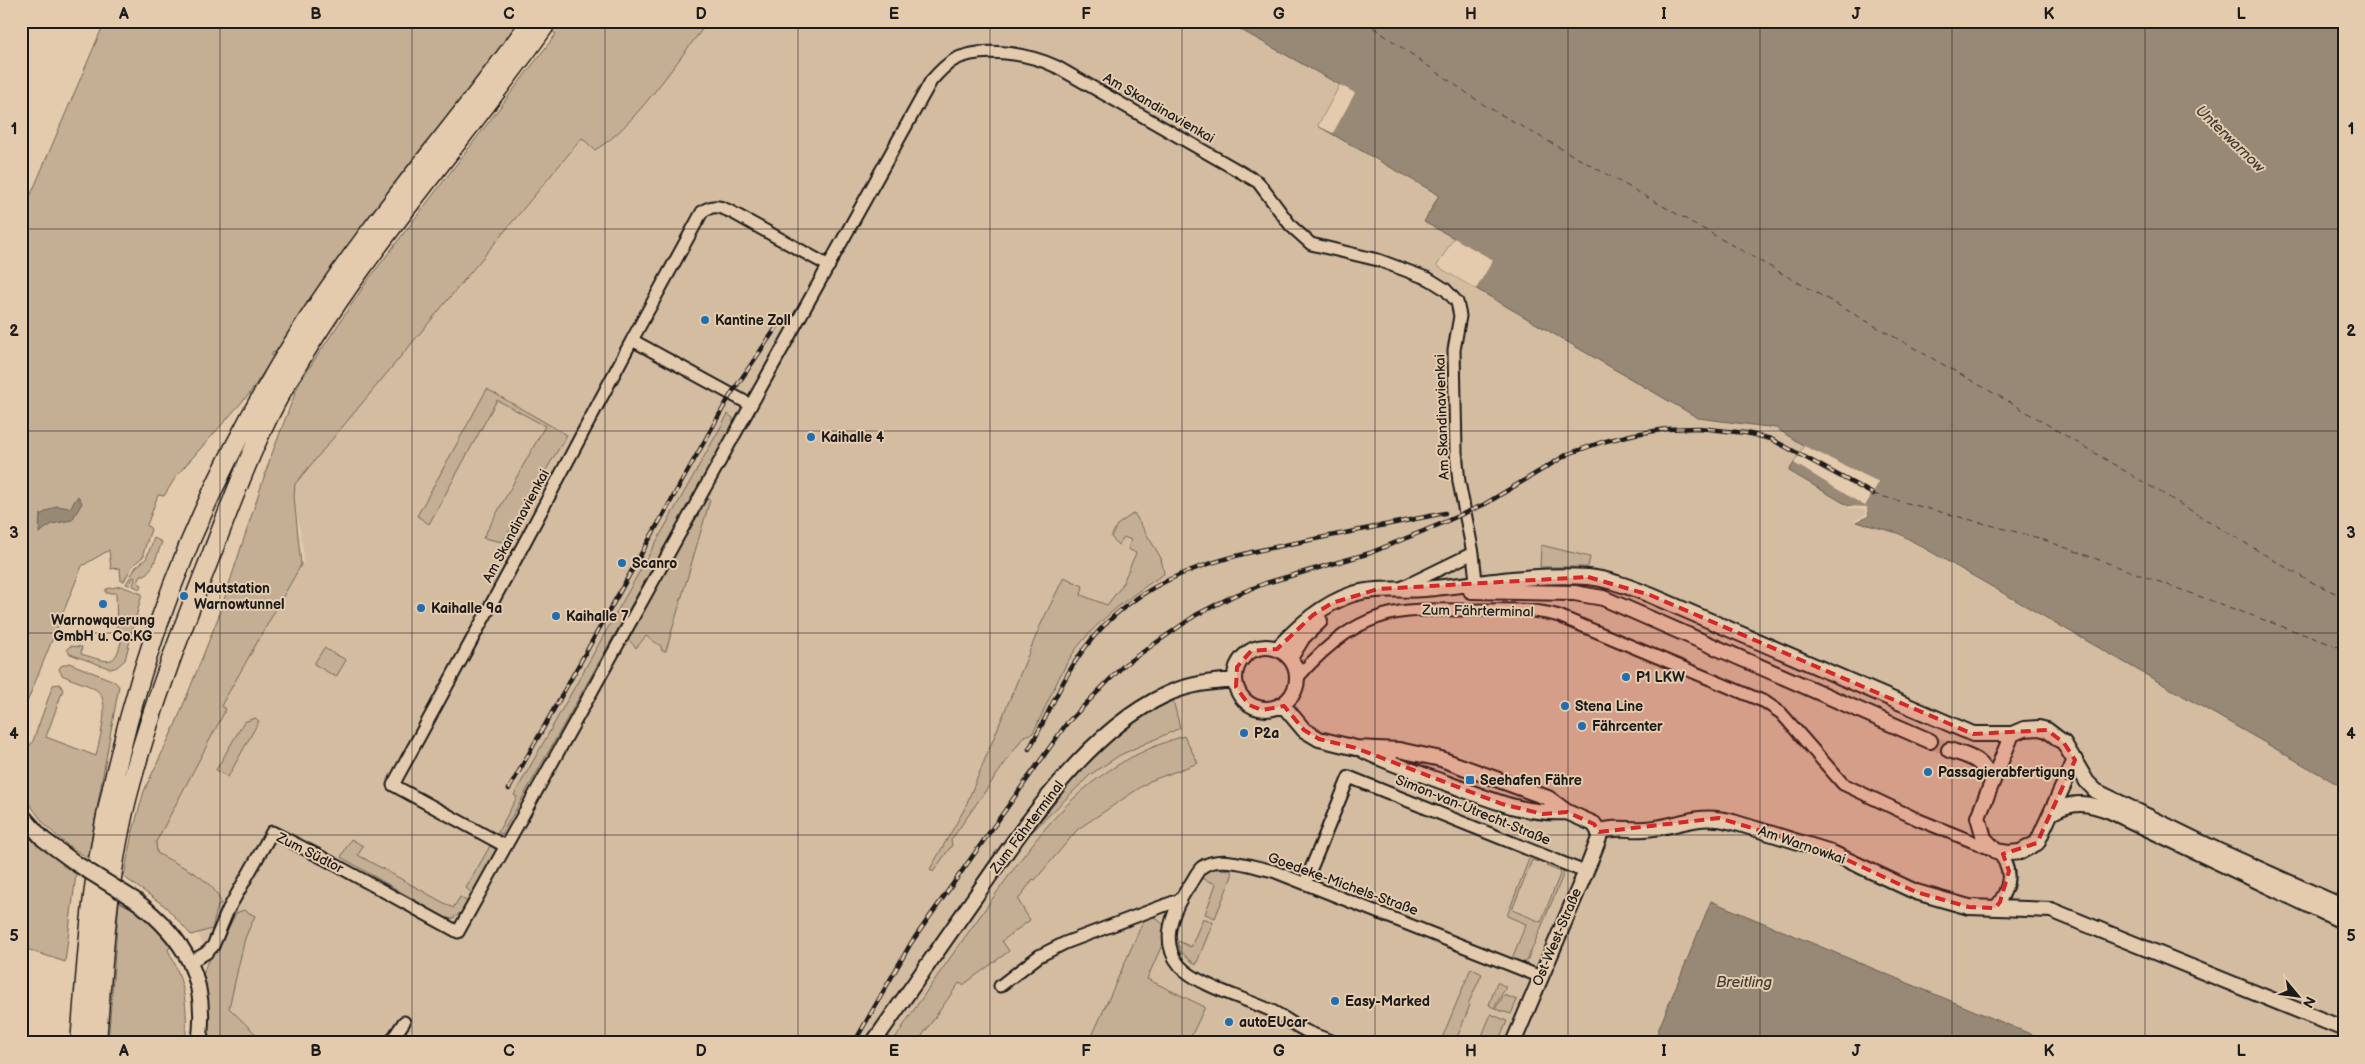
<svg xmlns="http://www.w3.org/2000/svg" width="2365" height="1064" viewBox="0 0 2365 1064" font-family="'Balsamiq Sans',sans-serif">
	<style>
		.built { fill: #d4bca1 }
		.green { fill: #c4af95; stroke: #706658 }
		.water { fill: #988876; stroke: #665d52 }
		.pier { fill: #e5cbad }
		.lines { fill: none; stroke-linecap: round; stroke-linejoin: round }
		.ferry { stroke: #413c37; stroke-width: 1; stroke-dasharray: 6 5; stroke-linecap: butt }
		.tertiary-tunnel { stroke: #bda890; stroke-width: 14; stroke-dasharray: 14 7; stroke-linecap: butt }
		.minor-casing { stroke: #1c1c1c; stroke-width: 15 }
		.tertiary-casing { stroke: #1c1c1c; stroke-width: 18 }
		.trunk-casing { stroke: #1c1c1c; stroke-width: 21 }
		.minor { stroke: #e5cbad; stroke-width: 11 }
		.tertiary { stroke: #e5cbad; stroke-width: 14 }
		.trunk { stroke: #e5cbad; stroke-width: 18 }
		.rail-casing { stroke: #1c1c1c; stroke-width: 4.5 }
		.rail { stroke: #e5cbad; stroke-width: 2.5; stroke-dasharray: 8; stroke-linecap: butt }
		.tertiary-bridge-casing { stroke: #1c1c1c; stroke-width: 18; stroke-linecap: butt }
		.tertiary-bridge { stroke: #e5cbad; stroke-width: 14 }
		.marked { fill: #d62828; fill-opacity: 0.2; stroke: #d62828; stroke-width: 4; stroke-dasharray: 10 6; stroke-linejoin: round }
		.grid { fill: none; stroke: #1c1c1c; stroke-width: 1; stroke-opacity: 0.55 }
		.poi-dot { fill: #1f6fb2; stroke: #e5cbad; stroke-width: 2 }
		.labels { text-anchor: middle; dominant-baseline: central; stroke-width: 4; stroke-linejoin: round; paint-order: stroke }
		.street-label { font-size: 14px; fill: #1c1c1c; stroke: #e5cbad }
		.poi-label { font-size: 14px; font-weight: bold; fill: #1c1c1c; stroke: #e5cbad; text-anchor: start }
		.water-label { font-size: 15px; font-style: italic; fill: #413c37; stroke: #e5cbad }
		.neatline { fill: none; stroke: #1c1c1c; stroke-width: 2 }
		.grid-label { font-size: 16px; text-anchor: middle; font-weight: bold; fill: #1c1c1c }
	</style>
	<rect width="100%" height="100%" fill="#e5cbad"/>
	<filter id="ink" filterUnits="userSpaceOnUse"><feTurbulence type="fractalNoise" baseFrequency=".02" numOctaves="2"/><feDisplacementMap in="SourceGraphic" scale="10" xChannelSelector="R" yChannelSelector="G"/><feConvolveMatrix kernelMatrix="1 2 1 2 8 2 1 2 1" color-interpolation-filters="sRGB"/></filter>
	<g filter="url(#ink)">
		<path class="built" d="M706,21H1225L1355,93L1333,133L1439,195L1454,238L1698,418L1776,428L1804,446L1789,471L1867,507L1868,516L1856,523L1898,533L2344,788V1043H2052L1711,901L1653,1043H205L209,963L201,940L194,927L144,879L153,841L219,705L303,563L304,555L294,496V483L583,138L596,149L610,140Z"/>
		<path class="green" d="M105,21H519L498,52L494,64L296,322L276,353L273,352L271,355L274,356L250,393L177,475L164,496L158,495L147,525L151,529L143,554L145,555L133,565L124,581H121L120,568L111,569L109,550L82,566L21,717V218Z
			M536,21H707L701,31C673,66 632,129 595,150L582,138L295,484L294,497L301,565L221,706L226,709L156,842L157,853C179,866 215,878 221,904L218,905L212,929L191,935L166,907L124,877L131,838L144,791L176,723L218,618L270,459L299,383L368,280L556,34Z
			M487,389L567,435L503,542L483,538L545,426L497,400L429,524L417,516Z
			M728,414L733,418V425L502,834L498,832L517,797L514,795Z
			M701,496L710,500L666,651H662L661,646L646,636L636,648L623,633Z
			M1134,513L1161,558L1164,574C1130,596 1090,625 1068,661C1055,684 1045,709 1033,733L1024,736L951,840L952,845L933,872L930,869L964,810L1040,626L1064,577L1083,586L1081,595L1107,605L1121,587L1136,553L1128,549L1131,540L1124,537L1118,545L1111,537L1117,525Z
			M154,538L162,542L153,566L145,575H141L138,583L142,585L140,589L133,586L135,578L133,577L130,585L126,584L136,567L146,559Z
			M1541,545L1590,557L1588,567H1540Z
			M121,586L142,594L125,660L117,667L111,669L70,654L67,649L70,646L82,647L81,654C112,663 115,668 123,634L117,629L116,593H106V589Z
			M324,648L346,660L336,677L314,664Z
			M69,663L114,681L119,686L88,858L66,844L46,826L21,793V758L33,741L53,685L60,684L63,690L46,737L96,756C99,739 113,699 95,689C85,683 73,681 62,675L59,669L61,666Z
			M1173,700L1180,728L1120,755L1091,774L1030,834L1067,788L1065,786C1090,759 1137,708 1173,700Z
			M255,718L259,721L228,777L216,770L244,722Z
			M1184,736L1198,763L1150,781L1078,829L1035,880L1033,879L1018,900L1030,920L1002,941L1009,951L963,985L959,983L917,1043H892C921,998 952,955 983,912C1042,829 1082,767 1184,736Z
			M21,825L35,841L63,862L62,865L76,874L65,962L21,947Z
			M351,839L363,846L358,855L453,908L460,897L468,902L464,910L452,919L444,917L341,857Z
			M490,846L497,850L474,892L472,893L466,888Z
			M1535,855L1538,862L1532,860L1512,910L1541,922L1561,872L1546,866L1550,862L1562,869L1564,873L1527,961L1522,963L1511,961L1526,924L1507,916L1529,859Z
			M1207,868L1231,870L1232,876L1215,918L1205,914L1216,884L1201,878Z
			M119,902L141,913L171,945L168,950C184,979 189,1010 185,1043H108Z
			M244,910L255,916L245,938L229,1008L265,1043H203L207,1020L203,976L206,965L220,945L236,913Z
			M1152,915L1163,924L1165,938L1147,979L1205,1007L1189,1041L1192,1043H1089L1142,924L1147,916Z
			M1203,918L1213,922L1196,965L1181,952L1176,940L1191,947Z
			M1471,968L1482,974L1468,1004L1470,1005L1455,1043L1445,1041L1440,1043Z
			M1497,982L1506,987L1494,1008L1489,1005Z
			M1504,995L1517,1000L1511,1014L1495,1009Z
			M1491,1014L1507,1021L1498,1043H1479Z"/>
		<path class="water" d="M1225,21H2344V788L1898,533L1856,522L1868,516L1867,508L1849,506L1789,471L1804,446L1776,428L1698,418L1437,266L1454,238L1424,222L1439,195L1318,126L1340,85Z
			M78,496L82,503L72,520L52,524L39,533L40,515L56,506L70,508Z
			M1711,901L2052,1043H1653Z"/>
		<path class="pier" d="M1340,85L1355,93L1333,133L1318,126Z
			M1454,238L1493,260L1476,289L1437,266Z
			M1804,446L1879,482L1865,506L1794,463Z
			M1849,506L1867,507L1868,516L1853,522L1866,514L1865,510L1848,508Z"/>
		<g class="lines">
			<path class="ferry" d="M1364,21L1484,105L2013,404L2307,580L2344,597
				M1873,494L2039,538L2344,649"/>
			<path class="tertiary-tunnel" d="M1930,741L1949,750"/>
			<defs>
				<path id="minor" d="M632,340L702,212C714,203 722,207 735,214L829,266
					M751,405L931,81C938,73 945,65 954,60C981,45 1031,54 1057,67L1258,182L1291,226L1311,244L1378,260L1429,279L1445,289L1457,302L1460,316L1454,350L1456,452L1459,482L1473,553L1477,591
					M1399,589L1473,553
					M1297,678C1327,644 1361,615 1408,611C1429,609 1451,610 1472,610C1502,610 1531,608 1559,616L1765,702L1781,713L1843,784L1919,820L1996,851C2015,869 2010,888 1995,908
					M1305,883L1349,777L1585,872
					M190,962L206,953L213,946L228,910L272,832L323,858L458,932L751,405L632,340L511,568L393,785L505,846
					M1000,986L1039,956L1065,943L1179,900
					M390,1043L404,1022
					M1336,1043C1327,1039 1317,1036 1308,1032C1295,1026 1284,1017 1272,1011C1247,999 1198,986 1180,966C1157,940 1175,906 1191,883C1194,878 1198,870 1202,867C1221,854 1253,867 1273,871L1541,977"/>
				<path id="tertiary" d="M1471,591L1574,593L1603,598L1930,741
					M1235 678a31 31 0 1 1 62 0a31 31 0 1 1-62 0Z
					M1277,649C1299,626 1322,604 1353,594C1377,587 1401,591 1425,589C1479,584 1533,573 1588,577C1609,579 1630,587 1650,595L1973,734H2012L2024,729L2039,728L2047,730L2064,743L2087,782L2096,791L2221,852L2344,907
					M1290,658L1303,637L1320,621
					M1283,705L1304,730L1319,739L1356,748L1399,750L1441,759L1548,798L1567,812L1594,824L1599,832
					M2012,734L1978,817L1984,838L1996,851L2008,853L2020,852L2037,843L2075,760
					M1949,750C1971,757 1981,758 1992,781
					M1364,751C1391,764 1418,773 1446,783C1487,798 1522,815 1567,812
					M2053,812C2073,800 2089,803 2110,811L2344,922
					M21,814L43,839L77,864
					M1599,832C1613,826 1629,830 1645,829C1679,827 1696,812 1733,822L1828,851L1916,892L1969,907L2051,910L2344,1029
					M135,900C185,938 209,979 199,1043
					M873,1043C907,994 941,945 975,897C1025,826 1085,733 1165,695C1188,684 1210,682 1235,680
					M1513,1043L1589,864L1599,838V832"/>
				<path id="trunk" d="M80,1043C85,984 88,925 97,866C128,674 199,488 305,324C373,218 458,124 531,21
					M97,1043C103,958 108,866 131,784C152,706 182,629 212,553C234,497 255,438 285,386C358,258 458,148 544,27"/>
			</defs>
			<use href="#minor" class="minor-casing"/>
			<use href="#tertiary" class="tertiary-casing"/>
			<use href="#trunk" class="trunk-casing"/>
			<use href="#minor" class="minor"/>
			<use href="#tertiary" class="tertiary"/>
			<use href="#trunk" class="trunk"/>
			<defs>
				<path id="rail" d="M1029,749C1048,716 1061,680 1084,649C1140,573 1223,557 1310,540C1355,531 1400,522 1445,513
					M509,789L731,394L778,325
					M854,1043L911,943L1067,723L1124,665L1196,615L1233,596L1266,583L1370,553L1438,525L1485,504L1568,454L1602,442L1635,434L1667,429L1699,428L1746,433L1771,439L1873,494"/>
			</defs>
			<use href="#rail" class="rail-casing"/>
			<use href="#rail" class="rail"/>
			<defs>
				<path id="tertiary-bridge" d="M77,864L135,900"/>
			</defs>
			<use href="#tertiary-bridge" class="tertiary-bridge-casing"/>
			<use href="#tertiary-bridge" class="tertiary-bridge"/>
		</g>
	</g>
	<path class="marked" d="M1588,577L1650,595L1973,734L2047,730L2064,743L2075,760L2037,843L2003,854L2009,871L2000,902L1995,908L1969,907L1916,892L1828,851L1719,818L1599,832L1594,824L1567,812L1543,814L1502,804L1356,748L1319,739L1304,730L1284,706L1262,710L1249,705L1236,687L1237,667L1251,651L1277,649L1313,615L1332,603L1378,589Z"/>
	<path class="grid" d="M220,21V1043M412,21V1043M605,21V1043M798,21V1043M990,21V1043M1182,21V1043M1375,21V1043M1568,21V1043M1760,21V1043M1952,21V1043M2145,21V1043M21,229H2344M21,431H2344M21,633H2344M21,835H2344"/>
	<g class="poi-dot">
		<circle cx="705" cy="320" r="5"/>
		<circle cx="811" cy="437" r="5"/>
		<circle cx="622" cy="563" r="5"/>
		<circle cx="184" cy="596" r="5"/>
		<circle cx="103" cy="604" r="5"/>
		<circle cx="421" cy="608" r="5"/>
		<circle cx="556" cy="616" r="5"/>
		<circle cx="1626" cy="677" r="5"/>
		<circle cx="1565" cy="706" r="5"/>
		<circle cx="1582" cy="726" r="5"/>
		<circle cx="1244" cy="733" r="5"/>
		<circle cx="1928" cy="772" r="5"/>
		<rect x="1465" y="775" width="10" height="10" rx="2.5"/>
		<circle cx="1335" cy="1001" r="5"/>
		<circle cx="1229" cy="1022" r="5"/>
	</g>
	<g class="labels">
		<g class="street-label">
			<text transform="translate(1159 108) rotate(30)">Am Skandinavienkai</text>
			<text transform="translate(1442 417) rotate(-92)">Am Skandinavienkai</text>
			<text transform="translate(516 526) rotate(-62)">Am Skandinavienkai</text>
			<text transform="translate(1478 611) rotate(1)">Zum Fährterminal</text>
			<text transform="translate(1473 810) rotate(22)">Simon-van-Utrecht-Straße</text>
			<text transform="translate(1027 827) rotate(-53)">Zum Fährterminal</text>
			<text transform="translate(1802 845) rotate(19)">Am Warnowkai</text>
			<text transform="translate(310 853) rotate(27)">Zum Südtor</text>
			<text transform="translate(1343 884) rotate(20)">Goedeke-Michels-Straße</text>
			<text transform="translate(1557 937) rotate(-67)">Ost-West-Straße</text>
		</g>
		<g class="poi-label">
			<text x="715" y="320">Kantine Zoll</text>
			<text x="821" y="437">Kaihalle 4</text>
			<text x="632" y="563">Scanro</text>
			<text x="194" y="588">Mautstation<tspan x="194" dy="16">Warnowtunnel</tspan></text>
			<text x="431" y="608">Kaihalle 9a</text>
			<text x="566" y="616">Kaihalle 7</text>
			<text x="103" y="620" text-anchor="middle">Warnowquerung<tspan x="103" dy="16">GmbH u. Co.KG</tspan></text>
			<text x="1636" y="677">P1 LKW</text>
			<text x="1575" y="706">Stena Line</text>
			<text x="1592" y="726">Fährcenter</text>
			<text x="1254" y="733">P2a</text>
			<text x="1938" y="772">Passagierabfertigung</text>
			<text x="1480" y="780">Seehafen Fähre</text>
			<text x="1345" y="1001">Easy-Marked</text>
			<text x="1239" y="1022">autoEUcar</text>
		</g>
		<g class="water-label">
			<text transform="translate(2230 139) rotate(44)">Unterwarnow</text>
			<text x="1744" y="982">Breitling</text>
		</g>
	</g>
	<rect width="2365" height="1064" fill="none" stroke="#e5cbad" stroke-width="55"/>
	<g transform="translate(2298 996) rotate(119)" stroke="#e5cbad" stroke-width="4" paint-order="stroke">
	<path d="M0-4L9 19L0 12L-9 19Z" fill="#1c1c1c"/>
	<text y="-8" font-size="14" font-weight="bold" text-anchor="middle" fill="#1c1c1c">N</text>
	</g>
	<rect x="28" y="28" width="2310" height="1008" class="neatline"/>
	<g class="grid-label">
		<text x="124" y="19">A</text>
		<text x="316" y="19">B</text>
		<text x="509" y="19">C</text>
		<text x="701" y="19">D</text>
		<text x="894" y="19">E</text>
		<text x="1086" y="19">F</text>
		<text x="1279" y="19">G</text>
		<text x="1471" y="19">H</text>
		<text x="1664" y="19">I</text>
		<text x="1856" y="19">J</text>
		<text x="2049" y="19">K</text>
		<text x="2241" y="19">L</text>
		<text x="14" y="134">1</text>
		<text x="2351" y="134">1</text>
		<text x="14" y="336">2</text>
		<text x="2351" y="336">2</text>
		<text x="14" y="538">3</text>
		<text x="2351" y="538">3</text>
		<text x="14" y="739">4</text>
		<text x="2351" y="739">4</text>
		<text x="14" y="941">5</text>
		<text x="2351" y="941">5</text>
		<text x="124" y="1056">A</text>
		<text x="316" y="1056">B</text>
		<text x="509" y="1056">C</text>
		<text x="701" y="1056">D</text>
		<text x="894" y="1056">E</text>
		<text x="1086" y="1056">F</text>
		<text x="1279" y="1056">G</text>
		<text x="1471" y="1056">H</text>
		<text x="1664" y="1056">I</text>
		<text x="1856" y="1056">J</text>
		<text x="2049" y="1056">K</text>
		<text x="2241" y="1056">L</text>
	</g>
</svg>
